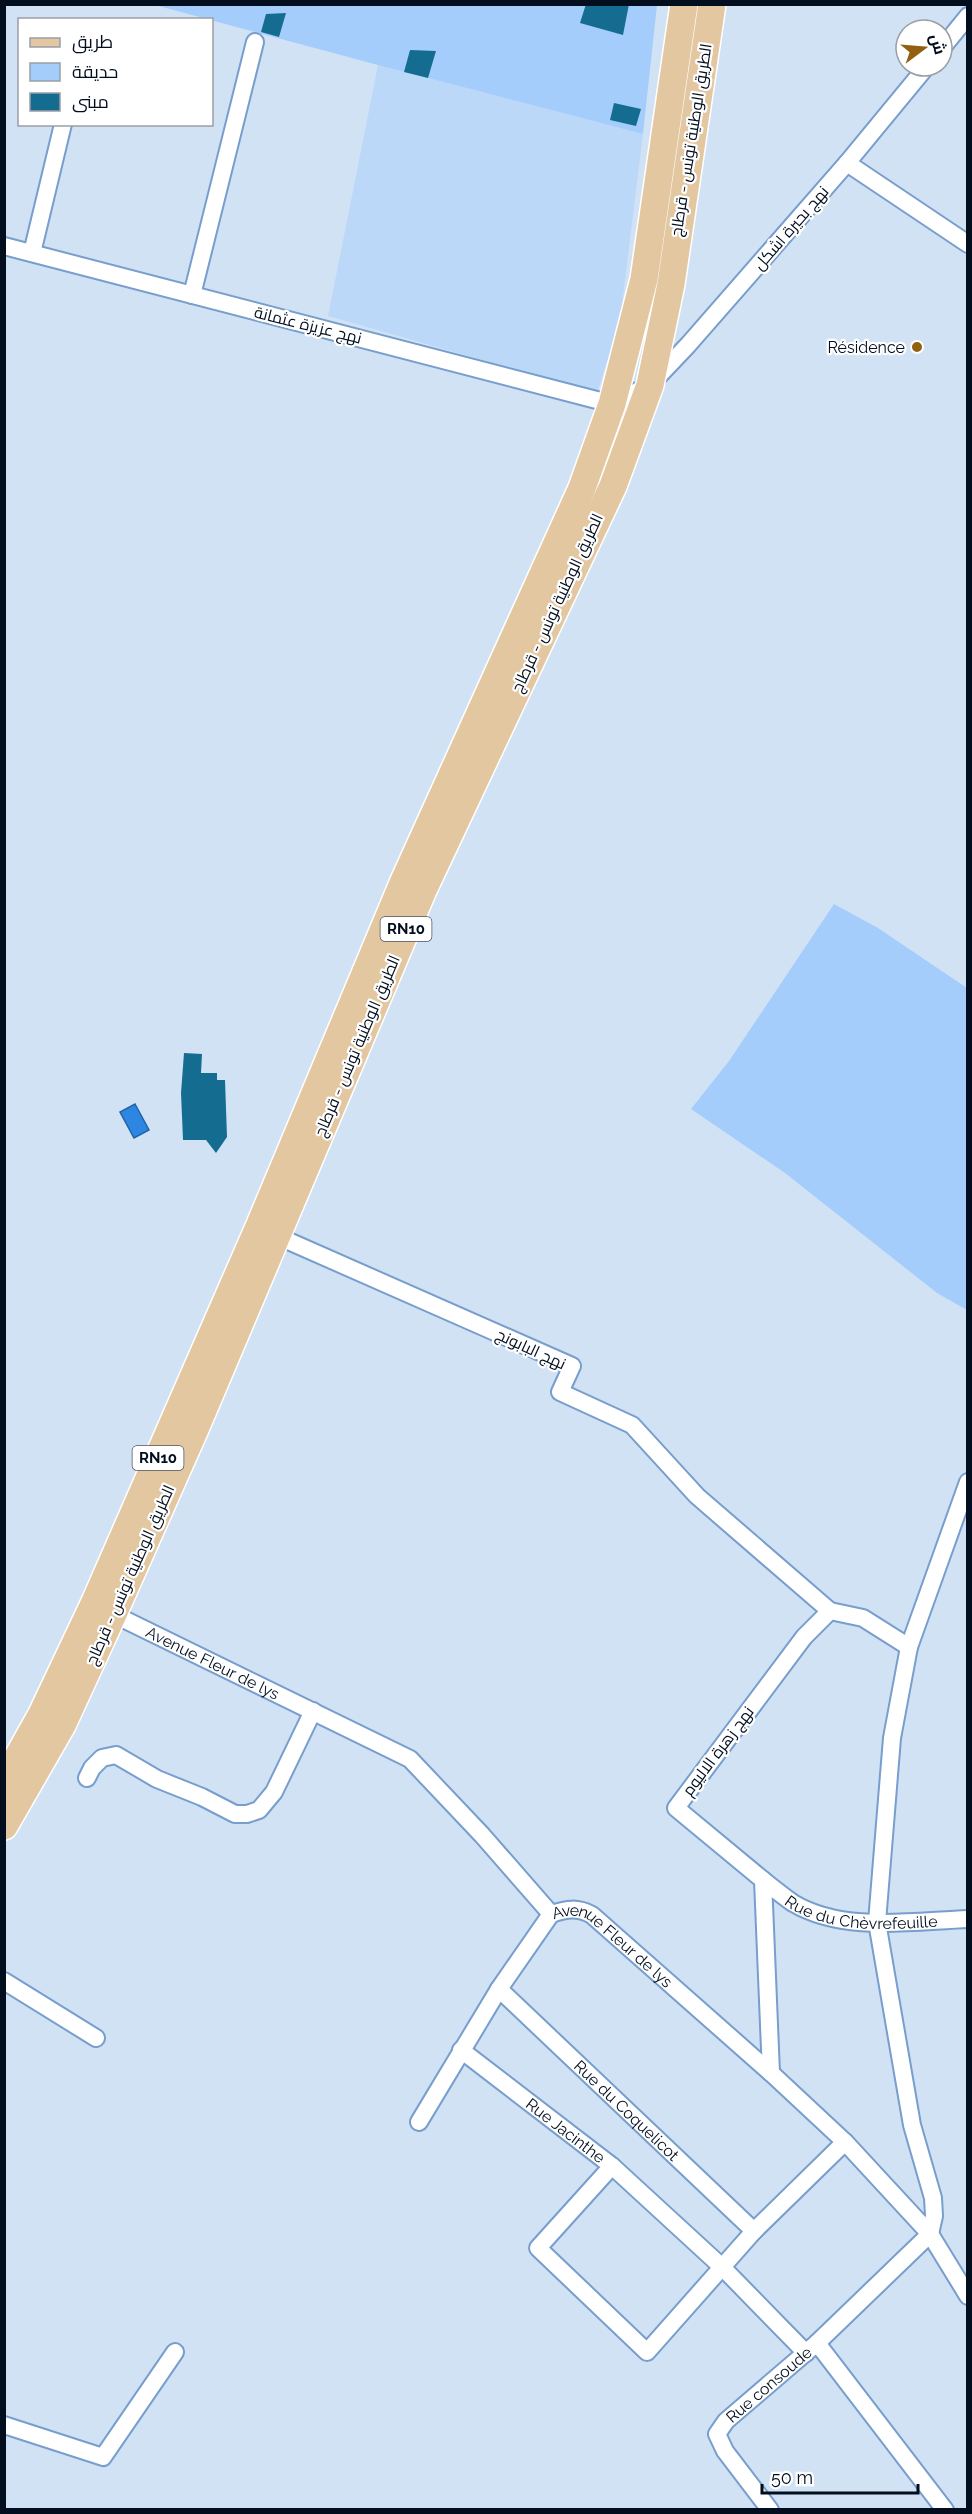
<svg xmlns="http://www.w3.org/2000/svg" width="972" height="2514" viewBox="0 0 972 2514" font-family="Raleway,Cairo,sans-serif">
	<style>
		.built { fill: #bcd8f8 }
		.green { fill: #a4cdfb }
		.water { fill: #2d87e2; stroke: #2063a7; stroke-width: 1.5 }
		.building { fill: #146d91 }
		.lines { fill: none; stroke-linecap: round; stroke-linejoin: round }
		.minor-casing { stroke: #779ecc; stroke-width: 20 }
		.primary-casing { stroke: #fff; stroke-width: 30 }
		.minor { stroke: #fff; stroke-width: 16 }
		.primary { stroke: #e3c7a1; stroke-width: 27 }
		.poi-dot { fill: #926010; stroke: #fff; stroke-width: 2 }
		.labels { text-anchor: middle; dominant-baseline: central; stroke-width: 4.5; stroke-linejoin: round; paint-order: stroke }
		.shield { fill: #fff; stroke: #4e5662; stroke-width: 1.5 }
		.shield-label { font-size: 15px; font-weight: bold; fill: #020e1e }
		.street-label { font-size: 16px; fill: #020e1e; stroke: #fff }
		.poi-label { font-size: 16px; fill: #020e1e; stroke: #fff; text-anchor: end }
	</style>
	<rect width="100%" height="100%" fill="#d1e2f5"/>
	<path class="built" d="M378,65L643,134L620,321L597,393L328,316Z"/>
	<path class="green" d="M155,5H657L643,134L378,65Z
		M834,904L878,928L967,988V1310L937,1293L785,1173L691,1109L729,1061Z"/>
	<path class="water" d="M135,1104L149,1130L134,1138L120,1112Z"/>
	<path class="building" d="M586,4H629L623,35L580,23Z
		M286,13L279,37L261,32L266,14Z
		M410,50L436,51L428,78L404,72Z
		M614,103L641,109L636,126L610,120Z
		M184,1053L202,1054L201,1073H217V1080H225L227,1137L216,1153L206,1140H183L181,1093Z"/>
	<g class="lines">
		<defs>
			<g id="minor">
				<path d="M942,48L968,16"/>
				<path d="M847,163L968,244"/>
				<path d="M4,246L612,404L650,385L688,345L847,163L927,66"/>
				<path d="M32,253L63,124"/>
				<path d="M192,295L255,42"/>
				<path d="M277,1236L572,1366L560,1392L632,1425L697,1496L830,1611"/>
				<path id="s1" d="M113,1614L410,1759L482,1835L551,1914C567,1909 577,1907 592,1915L771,2073L845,2142L930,2234L968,2296"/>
				<path d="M87,1778L92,1768L102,1758L116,1755L157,1779L202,1797L235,1814H247L259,1810L274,1792L313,1711"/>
				<path id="s2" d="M763,1880C773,1888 783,1896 793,1903C843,1933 912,1921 968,1919"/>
				<path d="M4,1981L96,2038"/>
				<path id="s3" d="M499,1989L754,2231"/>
				<path id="s4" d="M461,2050L612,2166L538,2248L647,2352L754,2231L845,2142"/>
				<path d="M771,2073L763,1880L676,1808L804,1637L830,1611L863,1618L909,1647"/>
				<path d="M419,2122L499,1989L551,1914"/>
				<path d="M612,2166L722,2267L806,2353"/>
				<path d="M817,2343L930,2234L934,2216L933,2198L912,2125L877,1922L892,1738L909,1647L968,1482"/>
				<path d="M4,2425L103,2457L175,2352"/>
				<path id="s5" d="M770,2510L725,2451L717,2434L726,2421L817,2343L945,2510"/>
			</g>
			<path id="primary" d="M4,1782L42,1714L95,1602L259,1227L404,881L582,488L612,404L644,279L684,4
				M4,1826L62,1725L113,1614L195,1429L423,890L613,486L650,385L671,284L712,4"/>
		</defs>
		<use href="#minor" class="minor-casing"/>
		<use href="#primary" class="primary-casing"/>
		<use href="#minor" class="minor"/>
		<use href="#primary" class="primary"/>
	</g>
	<circle class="poi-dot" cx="917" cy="347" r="6"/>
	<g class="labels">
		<g class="shield">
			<rect x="380.5" y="917" width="51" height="24" rx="4.5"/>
			<rect x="132.5" y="1446" width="51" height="24" rx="4.5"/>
		</g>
		<g class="shield-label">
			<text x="406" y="929">RN10</text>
			<text x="158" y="1458">RN10</text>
		</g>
		<g class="street-label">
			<text transform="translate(691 140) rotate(-81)">الطريق الوطنية تونس - قرطاج</text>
			<text transform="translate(791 228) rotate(-49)">نهج بحيرة اشكل</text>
			<text transform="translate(308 325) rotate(14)">نهج عزيزة عثمانة</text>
			<text transform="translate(557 603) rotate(-65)">الطريق الوطنية تونس - قرطاج</text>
			<text transform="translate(357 1046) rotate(-67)">الطريق الوطنية تونس - قرطاج</text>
			<text transform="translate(531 1349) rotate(25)">نهج البابونج</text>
			<text transform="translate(130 1575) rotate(-66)">الطريق الوطنية تونس - قرطاج</text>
			<text stroke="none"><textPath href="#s1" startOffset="111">Avenue Fleur de lys</textPath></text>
			<text transform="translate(718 1751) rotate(-53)">نهج زهرة الاليوم</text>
			<text stroke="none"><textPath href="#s2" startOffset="108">Rue du Chèvrefeuille</textPath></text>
			<text stroke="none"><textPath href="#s1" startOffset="614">Avenue Fleur de lys</textPath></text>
			<text stroke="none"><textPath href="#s3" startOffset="176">Rue du Coquelicot</textPath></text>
			<text stroke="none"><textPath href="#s4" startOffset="132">Rue Jacinthe</textPath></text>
			<text stroke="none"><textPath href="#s5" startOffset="165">Rue consoude</textPath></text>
		</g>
		<g class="poi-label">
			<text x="905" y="347">Résidence</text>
		</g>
	</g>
	<rect width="972" height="2514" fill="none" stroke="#020e1e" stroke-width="12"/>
	<rect x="18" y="18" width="195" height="108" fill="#ffffff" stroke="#9a9fa5" stroke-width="1.5"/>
	<rect x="30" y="38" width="30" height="9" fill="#e3c7a1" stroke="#9a9fa5" stroke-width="1.5"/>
	<text x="72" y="48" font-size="18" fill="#020e1e">طريق</text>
	<rect x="30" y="63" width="30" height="18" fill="#a4cdfb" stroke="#9a9fa5" stroke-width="1.5"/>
	<text x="72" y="78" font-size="18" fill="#020e1e">حديقة</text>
	<rect x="30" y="93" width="30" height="18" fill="#146d91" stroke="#9a9fa5" stroke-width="1.5"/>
	<text x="72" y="108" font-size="18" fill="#020e1e">مبنى</text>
	<g transform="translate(924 48) rotate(74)"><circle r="28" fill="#ffffff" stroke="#9a9fa5" stroke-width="1.5"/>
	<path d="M0-4.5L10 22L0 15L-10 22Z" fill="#926010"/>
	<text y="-9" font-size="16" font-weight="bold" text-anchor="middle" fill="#020e1e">ش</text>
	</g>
	<path d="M762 2484v9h156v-9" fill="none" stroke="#020e1e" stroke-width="3"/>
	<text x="771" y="2484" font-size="18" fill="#020e1e" stroke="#ffffff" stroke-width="4.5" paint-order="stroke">50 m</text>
</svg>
